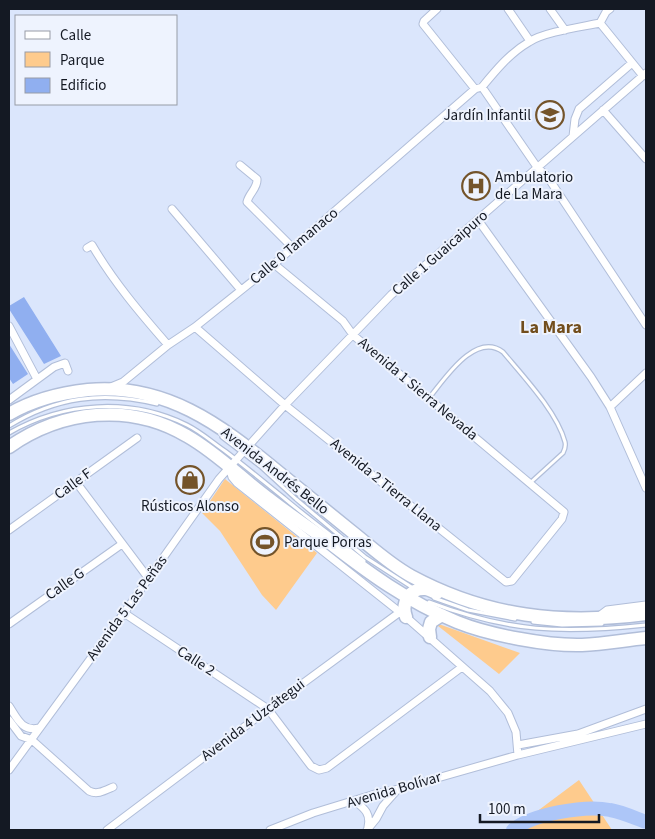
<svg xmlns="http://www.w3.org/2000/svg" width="655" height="839" viewBox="0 0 655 839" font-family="'Source Sans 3',sans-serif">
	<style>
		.green { fill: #fecb8d }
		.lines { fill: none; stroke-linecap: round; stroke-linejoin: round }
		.river { stroke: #adc6f8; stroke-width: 14 }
		.building { fill: #90aff0 }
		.lane-casing { stroke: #b1bed9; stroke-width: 5.5 }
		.street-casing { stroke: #b1bed9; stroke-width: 9 }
		.highway-casing { stroke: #b1bed9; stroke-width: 15 }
		.lane { stroke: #fff; stroke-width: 3 }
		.street { stroke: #fff; stroke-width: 7 }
		.highway { stroke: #fff; stroke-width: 12 }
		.labels { text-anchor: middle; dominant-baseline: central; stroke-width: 4; stroke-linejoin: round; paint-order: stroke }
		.poi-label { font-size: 15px; fill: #141923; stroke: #eef3fe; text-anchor: start }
		.street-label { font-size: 15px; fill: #141923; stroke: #eef3fe }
		.quarter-label { font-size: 18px; font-weight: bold; fill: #724e1d; stroke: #eef3fe }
	</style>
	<rect width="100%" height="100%" fill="#dbe6fc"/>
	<path class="green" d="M225,479L317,553L276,610L262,595L220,531L202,513Z
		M433,622L520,653L499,674Z
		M579,780L612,830H512Z"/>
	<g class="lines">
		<path class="river" d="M513,830C532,814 585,805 610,810C622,812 635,818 646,822"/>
	</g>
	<path class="building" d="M24,297L61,356L44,364L9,309V306Z
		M9,344L28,374L13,384L9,378Z"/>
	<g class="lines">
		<defs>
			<path id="lane" d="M429,398C444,380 475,331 503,352C523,376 557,412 565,442C566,446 565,449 563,453L530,483
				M9,426C56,397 103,391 157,404
				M9,433C63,402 130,397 187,425C201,432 212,442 225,451C245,466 264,482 284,498C310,520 338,540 364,561
				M222,437L260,466L296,499L365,557L413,588
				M434,598L468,610L515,619
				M429,602C508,632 562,634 646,625
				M533,622L562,625L602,624"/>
			<path id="street" d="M437,9L424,21L423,24L475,89
				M508,9L530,41
				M550,9L565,30
				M610,9L606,12L600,23L643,76
				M482,87C496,70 510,53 529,42C544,32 581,27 600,23
				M603,110L646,159
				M573,136L575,119L579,109L632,63
				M240,165L257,179C258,188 249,193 247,202L293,248
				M172,209L241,290
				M478,220L591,377L610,407L646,488
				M87,248L92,245C113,281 140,313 168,345
				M9,326L37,379
				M195,327L285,405L506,582L512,581L562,519L564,512L353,335L343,321L274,264
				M111,387L123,382L168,345L195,327L274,264L475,89L482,87L537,167L547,176L646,325
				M9,400L54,367L65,363L68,371
				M610,407L646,373
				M230,470L232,477L237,483L406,617L490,691L508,713L516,732L518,755
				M76,482L149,579
				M9,530L137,438
				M124,613L268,709L311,766L319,770L327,768L462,667
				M599,616L607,610L646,605
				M9,624L122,544
				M9,706C17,718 22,732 39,728
				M9,720L21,736L32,740L89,791C97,795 104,791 113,787
				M518,745L578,734L646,709
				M9,770L124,613L219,479L285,405L391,295L646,73
				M355,801C365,809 371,814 368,827
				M107,830L268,709L400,612
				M270,830L313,813L375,794L399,789L518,755L646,724
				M367,830L376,819L383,806L398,789"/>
			<path id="highway" d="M9,414C33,400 60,393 88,390C165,383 220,424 277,471C302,491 326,511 351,531C370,546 389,564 411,576C487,617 562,625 646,614
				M9,447C62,410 130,402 187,436C217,453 241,478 268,498C287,513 307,526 326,540C367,572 408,602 457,622C489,635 548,646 582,645C604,644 625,640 646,638
				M406,617C401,604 409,588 425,589C429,589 433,592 437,593
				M430,637L429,629L431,622L442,615"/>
		</defs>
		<use href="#lane" class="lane-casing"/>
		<use href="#street" class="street-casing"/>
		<use href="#highway" class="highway-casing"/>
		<use href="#lane" class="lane"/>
		<use href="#street" class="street"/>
		<use href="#highway" class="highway"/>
	</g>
	<defs>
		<symbol id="school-ring" viewBox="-11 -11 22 22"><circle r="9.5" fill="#eef3fe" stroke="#74542a" stroke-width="1.5"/><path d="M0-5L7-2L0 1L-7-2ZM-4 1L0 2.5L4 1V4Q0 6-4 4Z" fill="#74542a"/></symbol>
		<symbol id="hospital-ring" viewBox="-11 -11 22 22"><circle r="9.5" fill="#eef3fe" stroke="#74542a" stroke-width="1.5"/><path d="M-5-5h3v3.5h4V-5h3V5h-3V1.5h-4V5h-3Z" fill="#74542a"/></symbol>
		<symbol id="shop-ring" viewBox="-11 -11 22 22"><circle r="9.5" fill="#eef3fe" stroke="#74542a" stroke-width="1.5"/><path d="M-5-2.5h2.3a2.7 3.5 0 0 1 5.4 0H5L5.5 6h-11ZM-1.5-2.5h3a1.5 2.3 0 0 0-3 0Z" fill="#74542a"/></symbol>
		<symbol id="stadium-ring" viewBox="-11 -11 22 22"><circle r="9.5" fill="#eef3fe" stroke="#74542a" stroke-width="1.5"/><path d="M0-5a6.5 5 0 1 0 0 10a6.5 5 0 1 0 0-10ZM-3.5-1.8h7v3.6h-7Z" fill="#74542a"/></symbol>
	</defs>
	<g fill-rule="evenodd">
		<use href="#school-ring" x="534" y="99" width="32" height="32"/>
		<use href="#hospital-ring" x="460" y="170" width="32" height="32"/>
		<use href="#shop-ring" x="174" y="464" width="32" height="32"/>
		<use href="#stadium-ring" x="249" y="526" width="32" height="32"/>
	</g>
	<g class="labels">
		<g class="poi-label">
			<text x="531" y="115" text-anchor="end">Jardín Infantil</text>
			<text x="495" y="177">Ambulatorio<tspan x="495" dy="17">de La Mara</tspan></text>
			<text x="190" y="506" text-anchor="middle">Rústicos Alonso</text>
			<text x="284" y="542">Parque Porras</text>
		</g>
		<g class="street-label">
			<text transform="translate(294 246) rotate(-40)">Calle 0 Tamanaco</text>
			<text transform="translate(440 253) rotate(-41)">Calle 1 Guaicaipuro</text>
			<text transform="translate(418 389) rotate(40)">Avenida 1 Sierra Nevada</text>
			<text transform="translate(275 471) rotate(38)">Avenida Andrés Bello</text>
			<text transform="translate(73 484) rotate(-36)">Calle F</text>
			<text transform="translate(386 485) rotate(39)">Avenida 2 Tierra Llana</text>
			<text transform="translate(65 584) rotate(-35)">Calle G</text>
			<text transform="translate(127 608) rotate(-54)">Avenida 5 Las Peñas</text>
			<text transform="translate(196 661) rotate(33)">Calle 2</text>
			<text transform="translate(253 720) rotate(-37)">Avenida 4 Uzcátegui</text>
			<text transform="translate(394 790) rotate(-16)">Avenida Bolívar</text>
		</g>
		<g class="quarter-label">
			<text x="551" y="327">La Mara</text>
		</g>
	</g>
	<rect width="655" height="839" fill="none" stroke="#141923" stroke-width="20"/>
	<rect x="15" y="15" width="162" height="90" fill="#eef3fe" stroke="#979ca6"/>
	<rect x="25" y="31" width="25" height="8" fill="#ffffff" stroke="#979ca6"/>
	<text x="60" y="40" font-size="15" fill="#141923">Calle</text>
	<rect x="25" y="52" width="25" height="15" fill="#fecb8d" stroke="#979ca6"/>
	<text x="60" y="65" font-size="15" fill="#141923">Parque</text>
	<rect x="25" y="78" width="25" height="15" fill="#90aff0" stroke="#979ca6"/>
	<text x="60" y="90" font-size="15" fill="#141923">Edificio</text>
	<path d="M480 814v8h119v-8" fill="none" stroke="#141923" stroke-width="2.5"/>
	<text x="488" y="814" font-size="15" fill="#141923" stroke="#eef3fe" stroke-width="4" paint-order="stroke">100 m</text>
</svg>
